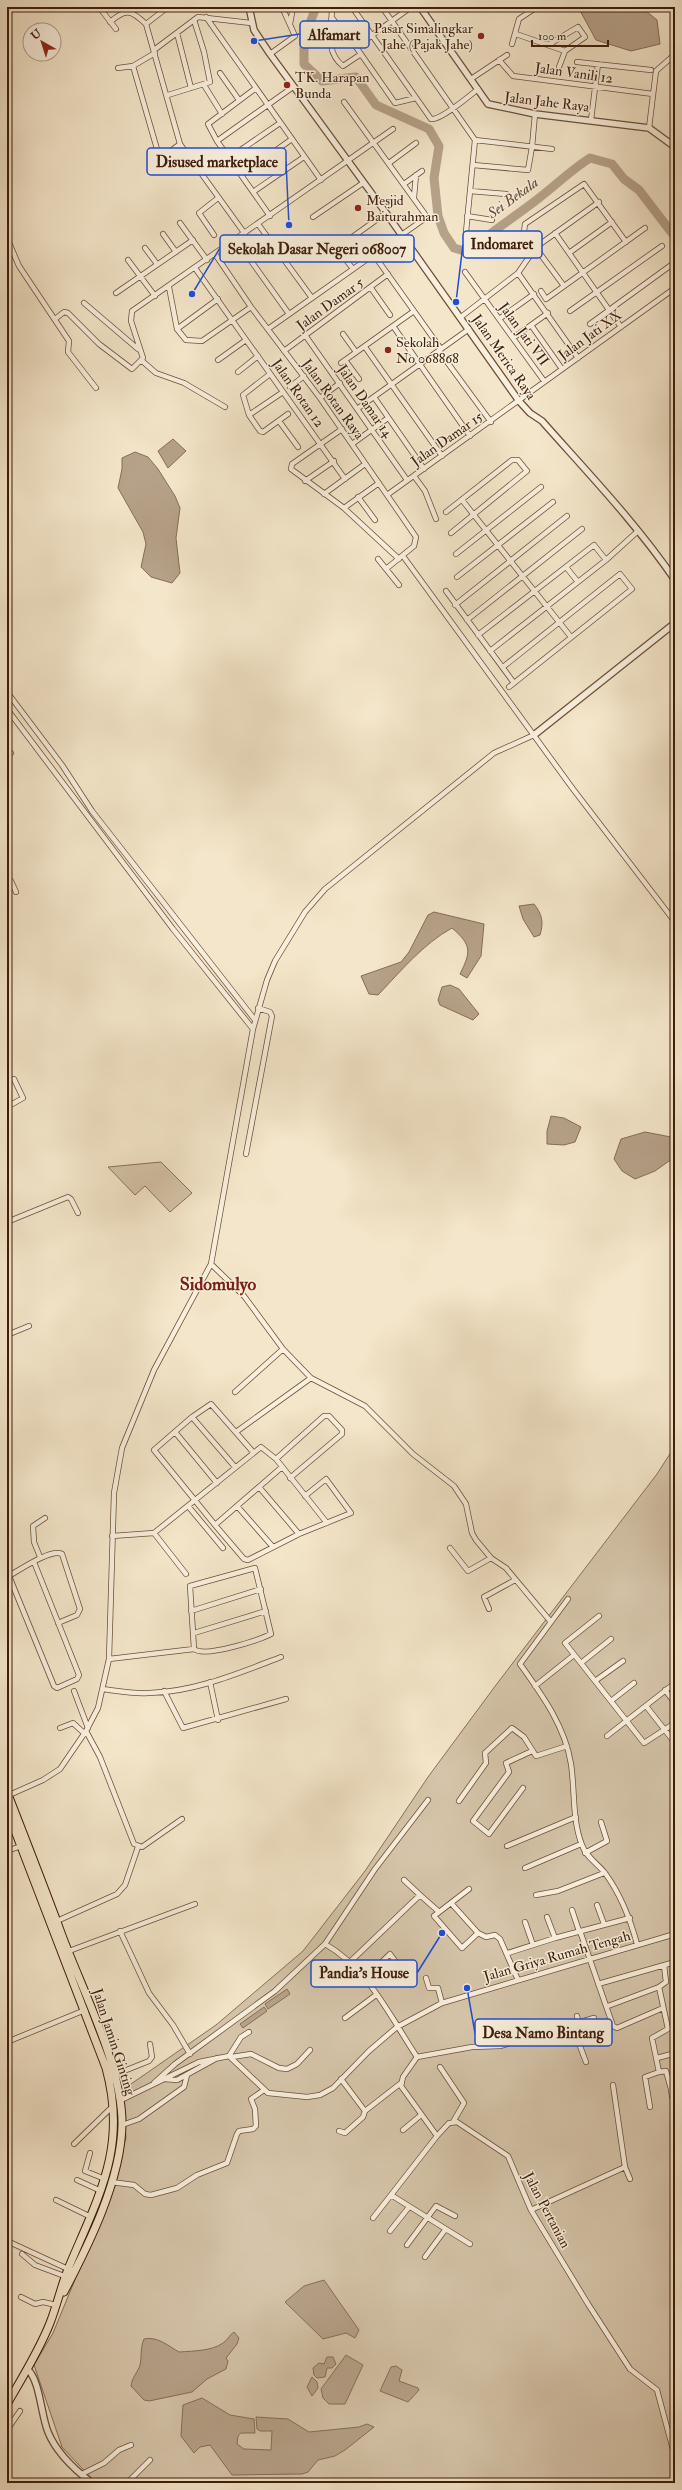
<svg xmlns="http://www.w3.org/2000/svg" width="682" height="2490" viewBox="0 0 682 2490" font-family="'IM FELL Double Pica',serif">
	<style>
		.green { fill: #d5c4a9; stroke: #8a705a }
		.water { fill: #b6a289; stroke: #866d56 }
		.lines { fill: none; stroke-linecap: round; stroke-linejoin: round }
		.river { stroke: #b6a289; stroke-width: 9 }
		.minor-casing { stroke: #6c4f3a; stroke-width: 6 }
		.tertiary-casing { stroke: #6c4f3a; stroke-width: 8 }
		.trunk-casing { stroke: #3e1d0a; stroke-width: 9 }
		.minor { stroke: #f8efdd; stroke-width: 4.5 }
		.tertiary { stroke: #f8efdd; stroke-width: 5.5 }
		.trunk { stroke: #f4e6ca; stroke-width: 7 }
		.poi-dot { fill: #8f2418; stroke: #f8efdd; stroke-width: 1.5 }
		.labels { text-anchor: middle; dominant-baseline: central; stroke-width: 3; stroke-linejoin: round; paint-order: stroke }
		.poi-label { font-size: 14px; fill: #3e1d0a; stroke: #f8efdd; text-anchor: start }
		.street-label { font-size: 14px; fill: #3e1d0a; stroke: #f8efdd }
		.water-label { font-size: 15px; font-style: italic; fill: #684c36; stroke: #f8efdd }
		.district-label { font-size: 18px; font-weight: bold; fill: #7a1f14; stroke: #f8efdd }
		.leader { fill: none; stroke: #1d4ed8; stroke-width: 1.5 }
		.callout-dot { fill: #1d4ed8; stroke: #f8efdd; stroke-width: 1.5 }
		.callout { fill: #f8efdd; stroke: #1d4ed8; stroke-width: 1.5 }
		.callout-label { font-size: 15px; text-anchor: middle; font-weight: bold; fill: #3e1d0a }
	</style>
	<rect width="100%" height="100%" fill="#f4e6ca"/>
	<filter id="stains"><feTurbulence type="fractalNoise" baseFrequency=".005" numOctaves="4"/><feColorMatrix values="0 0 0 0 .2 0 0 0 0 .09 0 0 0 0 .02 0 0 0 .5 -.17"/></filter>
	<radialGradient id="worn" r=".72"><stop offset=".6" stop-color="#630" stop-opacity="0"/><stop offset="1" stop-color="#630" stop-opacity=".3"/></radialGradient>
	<path class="green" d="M161,1162L192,1193L170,1212L145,1186L135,1195L108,1167Z
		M675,1446V2483H96L62,2447L34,2365L53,2333L110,2195L126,2138L123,2102L127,2099L118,2093L216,2025L303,1951L365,1871L428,1777L496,1685L657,1474Z"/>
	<path class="water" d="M578,7H641L657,20L660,44L631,51L596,40Z
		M173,439L186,451L168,468L158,451Z
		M135,452L148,457L158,469L175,496L180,508L176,538L180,573L172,583L151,577L141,567L146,544L143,532L118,488L122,469V458Z
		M534,904C542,914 544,922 540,935L534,937L523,919L519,906Z
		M434,912L484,924L481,956L467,978L460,974C471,952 472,945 452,928C423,944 401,971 378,995L369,994L361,976L401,962L409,952L428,915Z
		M450,985L459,989L479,1014L473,1020L440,1005L438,1000L442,987Z
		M551,1116L564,1118L581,1127L575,1142L564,1145L547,1144V1131Z
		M645,1132L671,1137L674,1148L672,1159L655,1171L635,1179L622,1171L614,1159L621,1139Z
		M287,1989L290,1994L268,2009L265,2004Z
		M264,2007L267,2011L243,2028L240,2024Z
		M324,2280L359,2330L355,2338L346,2333L323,2339L285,2302L304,2286Z
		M234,2332L239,2338L237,2344L226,2358L228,2361L226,2369L207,2379L192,2392L149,2401L144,2400L131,2386C132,2377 138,2372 140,2365C142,2356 140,2348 144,2339C158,2336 168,2346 179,2352C193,2351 212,2351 223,2343C228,2340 229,2335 234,2332Z
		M346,2355L363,2365L345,2404H329L323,2398L321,2389Z
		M327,2357H333L336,2364L332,2368H327L325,2377L317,2378L314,2375L313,2368L319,2363L324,2364Z
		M396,2366L402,2370L399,2381L418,2388L419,2390L408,2402L380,2391L391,2367Z
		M312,2377L317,2382L318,2388L312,2396L307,2387Z
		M202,2398L230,2415L254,2419L255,2433H241L238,2436L237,2444L244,2449L271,2450L272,2431H260L257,2429L256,2417L288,2419L309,2432L359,2427L367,2424L374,2427L345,2450L335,2456L318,2460L308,2472L302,2474L232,2475L210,2445L200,2447L194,2453L181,2436L183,2405Z"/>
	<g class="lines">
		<path class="river" d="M316,7L304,39V64L322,81L356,77L376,105L429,129L439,146L434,178L438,216L444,233L454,248L468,252C490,232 515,217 539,198C556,185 571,170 590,158L612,164L624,179L639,190L675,237"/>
		<defs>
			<path id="minor" d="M99,7L116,29
				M168,7L146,24L180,144L245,234
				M332,7C332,28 324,51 343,66L361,54
				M352,7L431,119C441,120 468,97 478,89
				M382,7L475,140L552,149
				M206,17L321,180
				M332,18L356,47L395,103L416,98
				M110,22C126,8 131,10 146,24
				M290,24L293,7
				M177,33L191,88
				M516,34L565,51L559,67
				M512,44L519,19L537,7
				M548,45L578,27L585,37L565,51
				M356,47L411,7
				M154,50L198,17L251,23
				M270,54L295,36L282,7
				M499,60L513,76L653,94
				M577,62L651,70
				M133,66L159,156L163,157L180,144
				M118,68L133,66L155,53
				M220,73L239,100
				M471,79L507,55
				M204,85L222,114
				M256,88L208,124L217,141L270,216
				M168,95L210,82L204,52L194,20
				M591,120L598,64
				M649,128L656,71L673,56
				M217,141L293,87
				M229,158L280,123
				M389,163L416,143
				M473,165L528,170L532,147L535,114
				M241,175L292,139
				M404,184L422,171
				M470,191L506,194
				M253,192L304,157
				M414,197L416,175
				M467,216L492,220
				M313,217L363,183
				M180,223L207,260
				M258,224L312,298
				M466,232L475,140
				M555,233L621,327
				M163,234L176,252
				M214,235L199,213L218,198
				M7,238L19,266L69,341L68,352L96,388
				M236,240L289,314
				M145,248L157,264
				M569,253L612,222
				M215,254L251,307L320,398L416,537L414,546L386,569
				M374,255L441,349
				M128,260L155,296
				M195,268L345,479
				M353,269L337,248L386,213
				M465,272L544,381
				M518,273L578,358
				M564,286L524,232L525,224L584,184L626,242
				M169,287L177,329L186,340L202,341L251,307
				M371,288L390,315
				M541,291L546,299L645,228
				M116,293L193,240
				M84,303L138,349
				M570,311L662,246
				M461,317L518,273L536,247L599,202
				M55,319L64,312L68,313L99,344L132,369L143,358L131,321L132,311L393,129
				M499,319L534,294
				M590,324L674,263
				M531,325L562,369
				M393,326L470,436
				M177,329L218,299
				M268,329L427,217L344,102
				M343,334L356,352
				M305,335L407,480
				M513,338L548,313
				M365,347L442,456
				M284,351L388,274
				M439,351L491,422
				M141,360L156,373L184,383L225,407
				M218,360L246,340
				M345,360L359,379
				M341,363L414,311
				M238,372L258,356
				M270,374L243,395L249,415L260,431L263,432L288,414
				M290,387L304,376
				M374,397L424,469
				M320,398L340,383
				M357,409L469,329
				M249,415L283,392
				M279,421L298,447
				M342,429L292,464L291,469L344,508L399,559
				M352,444L388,418
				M414,476L425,491L436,519
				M305,481L334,461
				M324,494L365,464
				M387,495L675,288
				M358,497L375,520
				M462,500L571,637
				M344,508L379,483
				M446,512L512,460H518L527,471L451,533
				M456,554L541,487
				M403,556L573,789L675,922
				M378,559L399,585
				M566,567L578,582
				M457,577L553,502
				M446,591L514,683
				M455,605L567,516
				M467,620L582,529
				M478,635L594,545L606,560
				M490,651L606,560L638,531
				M503,667L620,574L632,589L509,687
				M7,692L62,765L92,811L255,1020
				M7,709L173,929L253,1029
				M7,755L11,753
				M7,883L11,881L16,892
				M670,914L675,910
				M7,1107L23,1098L14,1079
				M246,1154L272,1016L270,1012L258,1008
				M7,1222L68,1197L71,1199L78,1213
				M211,1264L244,1296L283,1349L311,1378L365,1406L413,1454L454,1486L466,1504L472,1533L476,1540L491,1558L506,1568L551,1622
				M7,1335L29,1326
				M235,1392L283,1349
				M192,1417L154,1450L215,1525L282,1467
				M175,1432L217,1483
				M236,1432L311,1378
				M276,1459L324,1416H329L342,1430V1434L290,1478
				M235,1467L192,1417L211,1404L253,1452
				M259,1487L299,1534
				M188,1506L223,1548
				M237,1506L273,1547
				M215,1525L244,1559L248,1560L299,1534L351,1513L326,1479L305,1496
				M154,1533L186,1574
				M112,1536L154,1533L261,1447L276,1459L327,1523
				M450,1548L468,1571L491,1558
				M40,1557L34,1542L33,1526L45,1518
				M9,1576L54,1686L57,1688L77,1679L79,1675L34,1562
				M7,1577C18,1571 51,1548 62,1554L80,1609L77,1615L58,1623
				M568,1599L520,1664C542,1695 565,1726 571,1764C575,1790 572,1820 582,1845C586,1857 597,1863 605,1873C621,1895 630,1918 637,1944
				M489,1609L484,1597L515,1580
				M191,1611L261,1589
				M599,1616L565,1643L644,1743L675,1723
				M194,1633L266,1611
				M109,1659L194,1649L190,1586L255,1568L271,1634C259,1640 205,1658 194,1649
				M581,1663L611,1639
				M595,1681L623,1661
				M210,1682L218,1720
				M535,1686L574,1655
				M103,1689C118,1691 134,1694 149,1693C195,1692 239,1673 281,1657
				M665,1690L675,1703
				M74,1691L88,1728
				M164,1691L183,1728L286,1699
				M611,1701L634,1683
				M646,1706L675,1743
				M60,1728L73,1723L85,1734
				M86,1731L100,1757L134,1844L142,1847L182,1819
				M607,1736L675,1683
				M523,1788L489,1834L473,1821L509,1772L506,1763L532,1751
				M7,1796L43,1780L60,1769L86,1731L98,1708L109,1659L114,1493L122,1448L154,1370L211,1264L253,1029L267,980L275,961L305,912L325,889L494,753L534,735
				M459,1801L486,1763L485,1753L512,1728L524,1737L536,1756L567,1746
				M507,1846L576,1817
				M7,1851L21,1846
				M585,1853L607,1841L601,1822
				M525,1868L581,1844
				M404,1880L420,1895
				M469,1889L434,1916L462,1948L478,1933
				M536,1895L558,1891L604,1873
				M451,1903L478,1933L486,1937L495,1935L500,1939L518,1980
				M597,1905L604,1924
				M572,1910L579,1931
				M547,1917L555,1938
				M57,1921L117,1894L125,1885L138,1847
				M525,1922L533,1945
				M120,1931L149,1993L173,2025L190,2054
				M580,1931L613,2026L617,2028L663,2008
				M325,1944C368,1968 391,2018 417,2057L403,2077L401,2086L437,2136L449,2123L457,2122L508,2156L531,2210L588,2304L630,2369L657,2390L675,2457
				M69,1951L195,1904
				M508,1953L555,1938L630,1918
				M351,1961L420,1895L438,1911
				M365,1978L390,1954L409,1980
				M426,1978L429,1988H438L442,2003
				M598,1984L675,1962
				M659,1987L666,1982L664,1965
				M608,2006L659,1987L668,2029L652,2038L659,2072L666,2071L671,2089L675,2088
				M577,2016L579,2023
				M345,2018L376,1995
				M572,2025L586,2062
				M7,2042L85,2010
				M229,2056L241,2037L249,2032
				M232,2057L251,2054L279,2068L287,2069L297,2064L310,2050
				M417,2057L472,2047L500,2046L594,2018
				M657,2058L672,2054
				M440,2067L464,2103L453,2122
				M114,2075L149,2061L152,2057L150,2044
				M165,2079L177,2080L217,2058
				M154,2083L175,2064L275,1991L325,1944L375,1869L428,1800
				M671,2089L672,2097
				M121,2100L199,2062L229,2056L268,2093L307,2097L320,2095L333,2088L369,2051L397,2027L442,2003L675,1934
				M650,2107L645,2077L659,2072
				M365,2111L401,2083
				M122,2125L139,2119L184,2087L187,2075
				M403,2130L421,2115
				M339,2131L345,2133L363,2117L365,2111L341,2079
				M437,2136L391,2195L470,2244
				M74,2144L113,2106
				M90,2153L85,2171L105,2179
				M625,2167L630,2179
				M77,2180L101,2191
				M111,2182L134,2185L145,2194L151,2195L177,2188L197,2175L227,2163L237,2134L239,2131L253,2129L256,2126L255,2109L251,2099L264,2090
				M56,2200L91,2217
				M531,2210L625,2167L613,2085
				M373,2218L391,2195
				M390,2231L409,2207
				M7,2241L68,2269
				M407,2245L436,2206L455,2216
				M22,2254L35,2265L67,2277
				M425,2257L445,2230
				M21,2297L35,2304L43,2302L56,2305
				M7,2430L20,2411
				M82,2474L104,2463L119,2450L131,2445
				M127,2483L150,2460"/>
			<path id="tertiary" d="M249,7L254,30L270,54L386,213L519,401L530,413L542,421C588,473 636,523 675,580
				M420,7L488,104L535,114L649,128L675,147
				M534,735L675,623
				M27,2369C40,2379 41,2416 48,2432C56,2452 75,2470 92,2483"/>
			<path id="trunk" d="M7,1792C25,1838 43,1884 60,1930C80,1986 123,2066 122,2125C121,2180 89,2244 64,2292
				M7,1810L106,2068C128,2148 98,2197 68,2269C61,2287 57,2305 50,2323C39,2351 22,2378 7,2404"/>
		</defs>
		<use href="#minor" class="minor-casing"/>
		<use href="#tertiary" class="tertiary-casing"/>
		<use href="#trunk" class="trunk-casing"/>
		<use href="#minor" class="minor"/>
		<use href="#tertiary" class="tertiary"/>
		<use href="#trunk" class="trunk"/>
	</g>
	<g class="poi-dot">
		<circle cx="481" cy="36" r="4"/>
		<circle cx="287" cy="85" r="4"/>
		<circle cx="358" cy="208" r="4"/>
		<circle cx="388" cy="350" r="4"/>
	</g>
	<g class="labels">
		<g class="poi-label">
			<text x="473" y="28" text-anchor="end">Pasar Simalingkar<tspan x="473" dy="16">Jahe (Pajak Jahe)</tspan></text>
			<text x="295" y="77">TK. Harapan<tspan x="295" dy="16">Bunda</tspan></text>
			<text x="366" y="200">Mesjid<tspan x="366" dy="16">Baiturahman</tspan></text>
			<text x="396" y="342">Sekolah<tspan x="396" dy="16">No 068868</tspan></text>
		</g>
		<g class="street-label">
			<text transform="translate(574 73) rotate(8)">Jalan Vanili 12</text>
			<text transform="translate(547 102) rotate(7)">Jalan Jahe Raya</text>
			<text transform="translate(330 304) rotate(-36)">Jalan Damar 5</text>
			<text transform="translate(524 334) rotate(54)">Jalan Jati VII</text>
			<text transform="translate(590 335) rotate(-36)">Jalan Jati XX</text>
			<text transform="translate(504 357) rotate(55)">Jalan Merica Raya</text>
			<text transform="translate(298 393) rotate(55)">Jalan Rotan 12</text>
			<text transform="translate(333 399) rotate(54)">Jalan Rotan Raya</text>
			<text transform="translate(365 401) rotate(55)">Jalan Damar 14</text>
			<text transform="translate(447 439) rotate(-35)">Jalan Damar 15</text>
			<text transform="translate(557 1956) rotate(-16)">Jalan Griya Rumah Tengah</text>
			<text transform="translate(114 2042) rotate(72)">Jalan Jamin Ginting</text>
			<text transform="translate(547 2210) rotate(62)">Jalan Pertanian</text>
		</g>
		<g class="water-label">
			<text transform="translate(513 198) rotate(-36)">Sei Bekala</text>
		</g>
		<g class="district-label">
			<text x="218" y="1284">Sidomulyo</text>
		</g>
	</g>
	<path class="leader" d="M254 41L300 34M289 225L286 162M456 302L463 244M192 294L220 248M442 1933L417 1973M467 1988L475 2033"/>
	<g class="callout-dot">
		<circle cx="254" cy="41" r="4"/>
		<circle cx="289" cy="225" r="4"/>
		<circle cx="456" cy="302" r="4"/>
		<circle cx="192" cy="294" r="4"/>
		<circle cx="442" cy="1933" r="4"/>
		<circle cx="467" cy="1988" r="4"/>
	</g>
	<g class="callout">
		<rect x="300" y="21" width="69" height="27" rx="4"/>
		<rect x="147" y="148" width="139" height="27" rx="4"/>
		<rect x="463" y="231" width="79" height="27" rx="4"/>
		<rect x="220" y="235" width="194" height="27" rx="4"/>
		<rect x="311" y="1960" width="106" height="27" rx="4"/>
		<rect x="475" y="2019" width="137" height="27" rx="4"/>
	</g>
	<g class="callout-label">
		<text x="334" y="40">Alfamart</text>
		<text x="217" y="167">Disused marketplace</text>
		<text x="502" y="249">Indomaret</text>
		<text x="317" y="254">Sekolah Dasar Negeri 068007</text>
		<text x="364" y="1978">Pandia's House</text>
		<text x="543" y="2038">Desa Namo Bintang</text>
	</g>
	<rect width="682" height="2490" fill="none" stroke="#f4e6ca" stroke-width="24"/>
	<rect x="8" y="8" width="666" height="2474" fill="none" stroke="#3e1d0a" stroke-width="2"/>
	<rect x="12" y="12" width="658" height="2466" fill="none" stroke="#3e1d0a"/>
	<g transform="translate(42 42) rotate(321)"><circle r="19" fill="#f8efdd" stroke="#ae9b89"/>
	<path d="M0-3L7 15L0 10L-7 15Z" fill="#8f2418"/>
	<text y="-6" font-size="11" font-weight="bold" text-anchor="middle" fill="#3e1d0a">U</text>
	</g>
	<path d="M532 40v6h76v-6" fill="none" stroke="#3e1d0a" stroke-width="2"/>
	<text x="538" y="40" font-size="12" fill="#3e1d0a" stroke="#f8efdd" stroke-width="3" paint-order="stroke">100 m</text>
	<rect width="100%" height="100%" filter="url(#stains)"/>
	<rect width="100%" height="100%" fill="url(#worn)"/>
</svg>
